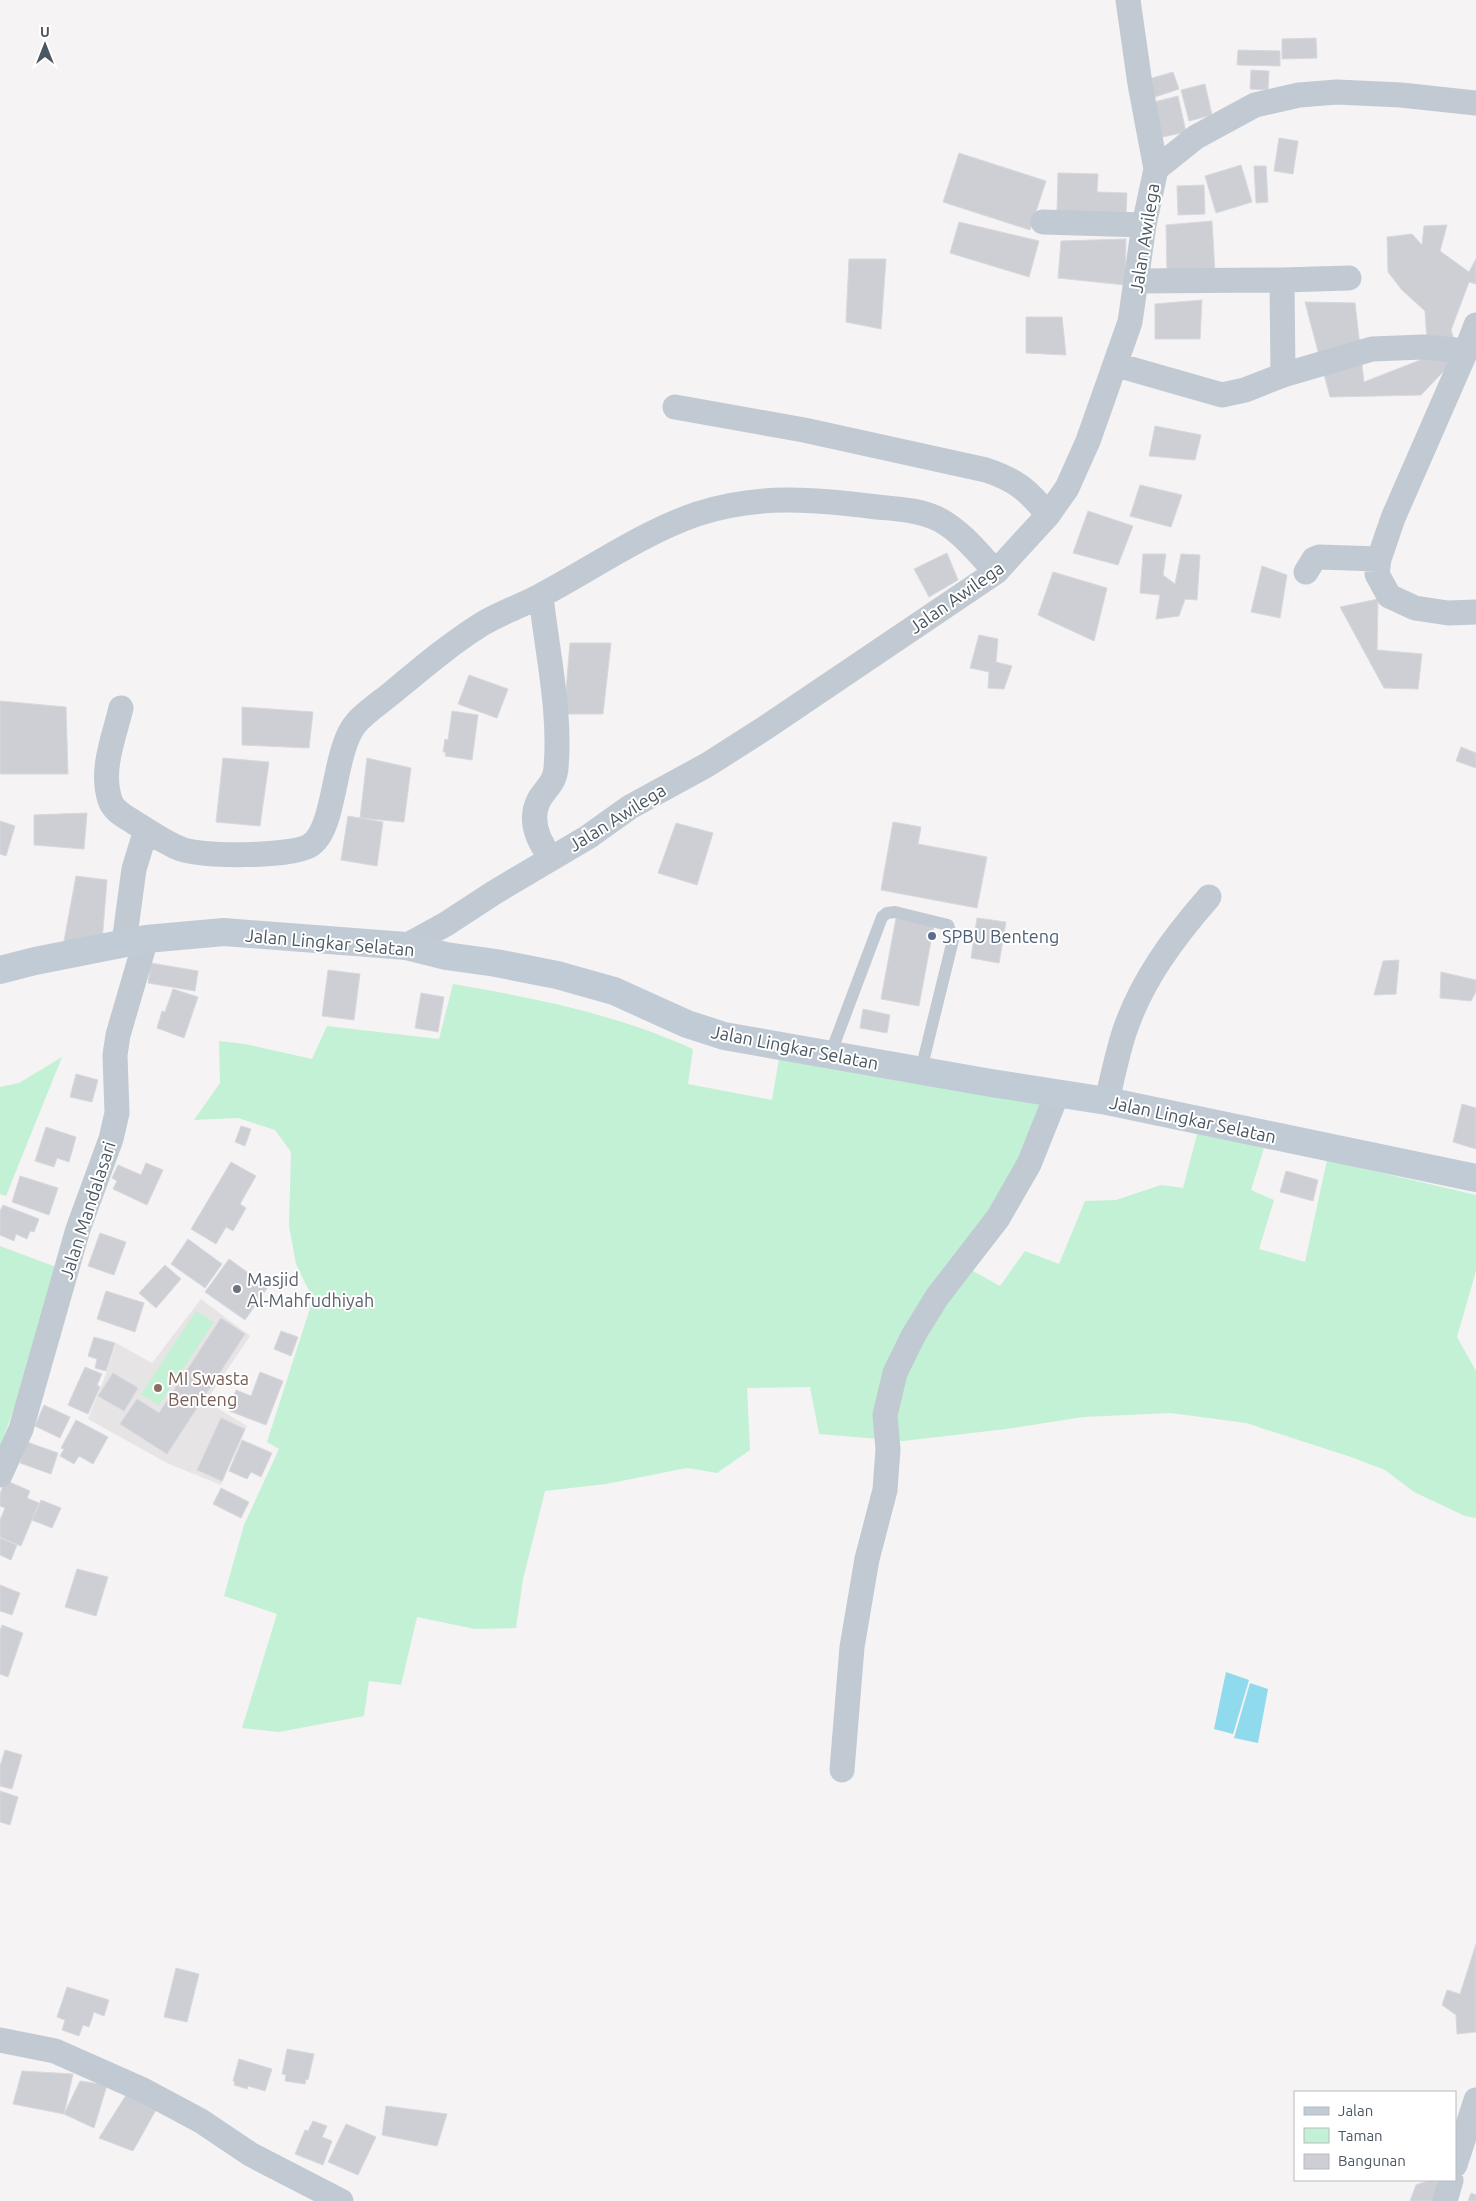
<svg xmlns="http://www.w3.org/2000/svg" width="1476" height="2201" viewBox="0 0 1476 2201" font-family="Ubuntu,sans-serif">
	<style>
		.education { fill: #e6e4e5 }
		.green { fill: #c3f1d5 }
		.water { fill: #90daee }
		.building { fill: #cdcfd5; stroke: #d7d9de }
		.lines { fill: none; stroke-linecap: round; stroke-linejoin: round }
		.lane { stroke: #c1cad2; stroke-width: 12 }
		.street { stroke: #c1cad2; stroke-width: 25 }
		.secondary { stroke: #c1cbd6; stroke-width: 28 }
		.service-dot { fill: #5c6f8a; stroke: #fff; stroke-width: 2 }
		.worship-dot { fill: #6b7280; stroke: #fff; stroke-width: 2 }
		.education-dot { fill: #8d6e63; stroke: #fff; stroke-width: 2 }
		.labels { text-anchor: middle; dominant-baseline: central; stroke-width: 4; stroke-linejoin: round; paint-order: stroke }
		.street-label { font-size: 18px; fill: #4a5661; stroke: #fff }
		.service-label { font-size: 18px; fill: #4e5e75; stroke: #fff; text-anchor: start }
		.worship-label { font-size: 18px; fill: #5b616d; stroke: #fff; text-anchor: start }
		.education-label { font-size: 18px; fill: #785e54; stroke: #fff; text-anchor: start }
	</style>
	<rect width="100%" height="100%" fill="#f5f3f3"/>
	<path class="education" d="M201,1299L250,1336L206,1401L247,1426L221,1485L167,1463L88,1419L106,1374L116,1343L152,1363Z"/>
	<path class="green" d="M453,984C535,998 616,1014 693,1049L688,1084L772,1100L779,1059L1047,1103L1019,1161L957,1262L1000,1286L1025,1251L1059,1264L1085,1201L1116,1200L1161,1185L1183,1188L1198,1131L1264,1148L1251,1190L1274,1200L1259,1249L1305,1262L1327,1160L1476,1195V1271L1457,1337L1476,1371V1518L1465,1516L1414,1492L1385,1470L1351,1457L1246,1423L1171,1413L1083,1417L1006,1429L903,1441L819,1434L810,1387L747,1388L750,1450L717,1473L687,1468L606,1484L545,1491L523,1579L516,1628L475,1629L417,1617L401,1685L369,1681L364,1716L279,1732L242,1728L277,1614L224,1596L244,1525L279,1449L267,1442L313,1299L296,1264L289,1226L291,1152L275,1130L238,1118L194,1120L220,1083L219,1041L245,1044L312,1059L327,1026L439,1039Z
		M62,1057L6,1196L0,1194V1087L19,1083Z
		M0,1246L64,1270L0,1447Z
		M196,1311L214,1322L159,1405L141,1394Z"/>
	<path class="water" d="M1226,1672L1249,1680L1233,1734L1214,1729Z
		M1250,1683L1268,1689L1258,1743L1234,1738Z"/>
	<path class="building" d="M1316,38L1317,58L1282,59V39Z
		M1238,50L1280,51V66L1237,65Z
		M1251,70L1269,71L1268,90L1250,89Z
		M1173,72L1179,89L1155,97L1149,79Z
		M1205,84L1212,115L1189,121L1181,90Z
		M1178,96L1186,132L1158,138L1150,103Z
		M1279,138L1298,141L1293,174L1274,171Z
		M959,153L1046,181L1030,230L943,202Z
		M1241,165L1252,202L1216,213L1205,176Z
		M1254,166H1266L1268,202L1256,203Z
		M1058,173L1098,174L1097,192L1127,193L1126,214L1057,211Z
		M1204,185L1205,214L1178,215L1177,186Z
		M1212,221L1215,272L1167,273L1166,225Z
		M959,222L1039,241L1029,277L950,253Z
		M1447,225L1440,251L1469,272L1476,259V284L1469,282L1451,330L1459,355L1421,395L1330,397L1305,302L1355,303L1364,382L1428,357L1425,311L1402,290L1388,272L1387,237L1412,234L1422,245L1424,226Z
		M1126,239L1125,285L1058,278L1061,241Z
		M849,259H886L881,329L846,322Z
		M1202,300L1200,339H1155V304Z
		M1026,317H1062L1066,355L1026,353Z
		M1155,426L1201,435L1195,460L1149,456Z
		M1140,485L1182,495L1171,527L1130,516Z
		M1088,511L1133,526L1118,565L1073,553Z
		M947,553L958,580L929,597L914,569Z
		M1143,554H1166L1163,575L1175,584L1181,554L1200,555L1197,600L1185,599L1179,616L1156,619L1160,595L1140,593Z
		M1262,566L1287,575L1280,618L1251,612Z
		M1053,572L1107,588L1094,641L1038,615Z
		M1378,599L1377,650L1422,654L1418,689L1384,688L1340,607Z
		M979,635L998,639L996,662L1012,666L1004,689L988,688L989,672L970,668Z
		M570,643H611L603,714H564Z
		M469,675L508,689L497,718L458,704Z
		M0,701L66,707L68,774H0Z
		M242,707L313,712L309,748L242,745Z
		M452,711L478,715L472,760L445,756L446,752H443L445,739L448,740Z
		M1461,747L1476,753V768L1456,761Z
		M223,758L269,762L260,826L216,822Z
		M367,758L411,768L404,822L360,818Z
		M87,813L84,849L34,845V815Z
		M348,816L383,822L377,866L341,860Z
		M0,821L15,826L6,856L0,854Z
		M893,822L921,827L918,844L987,857L977,908L881,890Z
		M676,823L713,833L697,885L658,873Z
		M76,876L107,880L102,942L64,941Z
		M896,918L934,925L919,1006L881,999Z
		M977,918L1006,922L999,963L971,958Z
		M1399,960L1396,994L1374,995L1383,961Z
		M151,963L198,971L195,991L148,983Z
		M328,970L360,974L354,1020L322,1016Z
		M1441,972L1476,980V992L1471,1001L1440,998Z
		M173,989L198,997L184,1038L157,1028L162,1011L165,1012Z
		M421,993L444,997L438,1032L415,1028Z
		M863,1009L890,1015L887,1033L860,1028Z
		M76,1074L98,1080L92,1102L70,1097Z
		M1462,1104L1476,1108V1149L1453,1142Z
		M241,1126L251,1129L245,1146L235,1142Z
		M46,1127L76,1137L69,1162L57,1158L54,1167L35,1161Z
		M231,1162L256,1176L240,1204L246,1208L233,1231L226,1227L216,1244L191,1229Z
		M146,1163L163,1170L147,1205L113,1189L117,1181L112,1178L118,1165L141,1175Z
		M1286,1171L1318,1180L1313,1201L1280,1192Z
		M20,1176L58,1188L49,1215L12,1202Z
		M3,1205L39,1219L34,1232L30,1231L27,1239L16,1234L14,1241L0,1235V1211Z
		M100,1233L126,1242L114,1275L88,1266Z
		M188,1239L222,1264L205,1288L171,1264Z
		M229,1259L268,1287L245,1320L205,1292Z
		M165,1265L181,1279L156,1308L139,1293Z
		M106,1291L144,1303L135,1332L97,1319Z
		M221,1318L245,1334L167,1454L120,1424L137,1399L159,1413Z
		M281,1331L298,1337L291,1356L274,1349Z
		M94,1337L115,1343L106,1371L95,1368L97,1359L88,1356Z
		M85,1367L102,1374L97,1385L100,1387L88,1414L68,1405Z
		M260,1372L283,1381L266,1425L229,1411L236,1390L251,1396Z
		M113,1373L138,1388L124,1411L98,1396Z
		M44,1405L70,1417L60,1438L35,1426Z
		M221,1418L245,1429L222,1481L197,1470Z
		M76,1420L108,1437L93,1464L79,1456L74,1464L60,1456L64,1449L61,1448Z
		M242,1440L272,1453L261,1477L251,1472L247,1479L229,1471Z
		M27,1442L58,1453L51,1474L20,1463Z
		M5,1480L30,1491L27,1498L39,1503L21,1546L0,1537V1520L5,1508L0,1506V1494Z
		M221,1488L249,1502L241,1518L213,1504Z
		M41,1500L61,1508L52,1528L32,1520Z
		M0,1538L17,1545L11,1560L0,1555Z
		M77,1569L108,1577L96,1616L65,1607Z
		M0,1585L20,1593L12,1615L0,1611Z
		M2,1625L23,1633L8,1677L0,1674V1631Z
		M5,1750L22,1755L12,1789L0,1786V1766Z
		M0,1791L18,1797L10,1825L0,1822Z
		M1476,1944V2032L1457,2034L1456,2015L1442,2005L1447,1990L1460,1994Z
		M176,1968L199,1974L187,2022L164,2017Z
		M67,1987L109,2000L104,2016L94,2012L89,2027L83,2025L79,2036L62,2030L65,2020L57,2017Z
		M287,2049L314,2054L308,2080L306,2079L305,2084L285,2081L286,2075L282,2074Z
		M239,2059L272,2069L265,2091L248,2086L247,2089L234,2085L235,2082L233,2081Z
		M22,2071L73,2074L64,2114L13,2104Z
		M80,2081L107,2085L94,2128L64,2114Z
		M128,2092L157,2108L133,2151L99,2138Z
		M386,2106L447,2114L437,2146L382,2135Z
		M313,2121L327,2126L322,2137L332,2141L323,2165L295,2154L305,2130L308,2131Z
		M346,2124L376,2137L358,2175L328,2162Z
		M1430,2180H1436L1441,2193L1438,2201H1410L1416,2185Z
		M1471,2193L1476,2195V2201H1468Z"/>
	<g class="lines">
		<path class="lane" d="M830,1055L882,917L887,913L895,912L948,925L953,940L921,1070"/>
		<path class="street" d="M1128,0L1140,84L1156,169
			M1043,222L1144,225
			M1282,280L1349,278
			M1137,281L1282,280L1283,375
			M1466,351L1393,518L1379,559L1377,574L1389,596L1415,608L1448,613L1476,612
			M1117,365L1222,395L1245,390L1283,375L1372,349L1423,347L1466,351L1476,325
			M675,407L804,430L986,470C1016,480 1028,490 1048,515
			M1306,572L1314,559L1319,557L1379,559
			M541,596C547,652 561,711 556,768C555,782 547,787 540,798C528,819 538,841 551,858
			M121,708C114,737 100,770 110,800C113,811 126,817 135,823C150,832 165,843 181,849C205,857 288,857 309,846C337,831 332,749 357,722C367,711 381,702 393,692C422,668 450,644 482,624C500,613 521,606 540,596C591,569 642,533 697,514C757,494 815,499 877,507C898,509 921,510 940,520C962,532 979,554 996,572
			M124,943L134,869L146,830
			M406,946L446,924L495,892L588,837L630,807L707,765L765,728L996,572L1048,515L1067,488L1088,441L1130,322L1144,225L1156,169L1196,137L1255,105L1299,95L1337,92L1401,95L1476,103
			M1107,1101C1112,1079 1117,1055 1124,1033C1141,981 1174,937 1209,897
			M0,1475L21,1429L78,1229L111,1139L117,1113L115,1055L118,1035L146,939
			M842,1770L852,1647L867,1559L885,1490L888,1449L885,1415L895,1373L913,1336L937,1297L998,1218L1029,1164L1057,1094
			M0,2040L55,2051L143,2090L201,2121L250,2154L341,2201
			M1455,2165L1476,2100
			M1445,2201L1451,2180"/>
		<path class="secondary" d="M0,970L35,961L146,939L224,932L406,946L446,956L496,963L557,975L614,991L687,1024L724,1036L991,1083L1107,1101L1476,1178"/>
	</g>
	<circle class="service-dot" cx="932" cy="936" r="5"/>
	<circle class="worship-dot" cx="237" cy="1289" r="5"/>
	<circle class="education-dot" cx="158" cy="1388" r="5"/>
	<g class="labels">
		<g class="street-label">
			<text transform="translate(1144 238) rotate(-81)">Jalan Awilega</text>
			<text transform="translate(956 597) rotate(-35)">Jalan Awilega</text>
			<text transform="translate(617 817) rotate(-32)">Jalan Awilega</text>
			<text transform="translate(330 942) rotate(5)">Jalan Lingkar Selatan</text>
			<text transform="translate(795 1047) rotate(11)">Jalan Lingkar Selatan</text>
			<text transform="translate(1193 1119) rotate(12)">Jalan Lingkar Selatan</text>
			<text transform="translate(87 1210) rotate(-72)">Jalan Mandalasari</text>
		</g>
		<g class="service-label">
			<text x="942" y="936">SPBU Benteng</text>
		</g>
		<g class="worship-label">
			<text x="247" y="1279">Masjid<tspan x="247" dy="21">Al-Mahfudhiyah</tspan></text>
		</g>
		<g class="education-label">
			<text x="168" y="1378">MI Swasta<tspan x="168" dy="21">Benteng</tspan></text>
		</g>
	</g>
	<rect x="1294" y="2091" width="162" height="90" fill="#ffffff" stroke="#b7bbc0"/>
	<rect x="1304" y="2107" width="25" height="8" fill="#c1cbd6" stroke="#b7bbc0"/>
	<text x="1338" y="2116" font-size="15" fill="#4a5661">Jalan</text>
	<rect x="1304" y="2128" width="25" height="15" fill="#c3f1d5" stroke="#b7bbc0"/>
	<text x="1338" y="2141" font-size="15" fill="#4a5661">Taman</text>
	<rect x="1304" y="2154" width="25" height="15" fill="#cdcfd5" stroke="#b7bbc0"/>
	<text x="1338" y="2166" font-size="15" fill="#4a5661">Bangunan</text>
	<g transform="translate(45 45)" stroke="#ffffff" stroke-width="4" paint-order="stroke">
	<path d="M0-4L9 19L0 12L-9 19Z" fill="#4a5661"/>
	<text y="-8" font-size="14" font-weight="bold" text-anchor="middle" fill="#4a5661">U</text>
	</g>
</svg>
